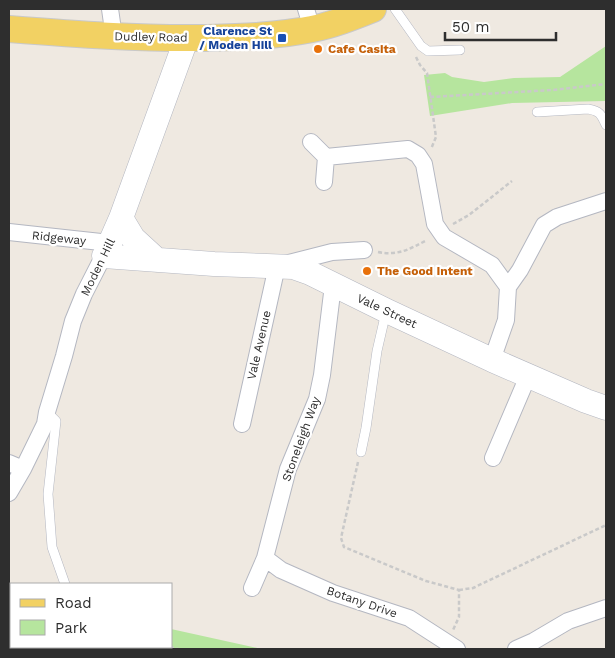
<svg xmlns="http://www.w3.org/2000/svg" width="615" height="658" viewBox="0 0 615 658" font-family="'Work Sans',sans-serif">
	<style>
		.green { fill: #b6e59e }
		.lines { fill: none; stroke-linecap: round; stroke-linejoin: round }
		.lane-casing { stroke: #b4b7c1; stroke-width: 10 }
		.street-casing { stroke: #b4b7c1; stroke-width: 18 }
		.secondary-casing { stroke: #b4b7c1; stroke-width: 25 }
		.primary-casing { stroke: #c9c9c9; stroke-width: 28 }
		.path { stroke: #c9c9c9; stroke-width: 2.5; stroke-dasharray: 4 2.5; stroke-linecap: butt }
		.lane { stroke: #fff; stroke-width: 9 }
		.street { stroke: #fff; stroke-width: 16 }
		.secondary { stroke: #fff; stroke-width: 24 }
		.primary { stroke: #f2d163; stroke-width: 26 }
		.transit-dot { fill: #1a4fb4; stroke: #fff; stroke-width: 2 }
		.food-dot { fill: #e8710a; stroke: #fff; stroke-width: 2 }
		.labels { text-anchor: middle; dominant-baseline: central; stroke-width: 4.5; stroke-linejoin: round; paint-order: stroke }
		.transit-label { font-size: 12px; font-weight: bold; fill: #164399; stroke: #fff; text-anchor: end }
		.street-label { font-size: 12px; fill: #2e2e2e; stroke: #fff }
		.food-label { font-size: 12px; font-weight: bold; fill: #c56008; stroke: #fff; text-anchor: start }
	</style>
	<rect width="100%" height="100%" fill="#efe9e1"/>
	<path class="green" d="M606,46V102L605,101L512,103L430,116L424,75L445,73L452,77L484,82L514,78L560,77Z
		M171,629L262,649H102L103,647H171Z"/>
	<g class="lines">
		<defs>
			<path id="lane" d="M395,9L421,46L428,51L460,50
				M537,112L588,109C600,111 601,114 606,125
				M47,412L56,421L48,494L52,547L65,584
				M361,452L366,428L377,351L386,312"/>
			<path id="street" d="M110,9L114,37
				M306,9L312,29
				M311,142L326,157L324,182
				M326,157L408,149L418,155L424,164L435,224L444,237L492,265L508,287L506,320L492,360
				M9,232L110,243L84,294L73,321L64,356L47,412L45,424L23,469L9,493
				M508,287L520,270L544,225L557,217L606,201
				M242,424L277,266L332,252L364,250
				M493,458L528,376
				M9,463L23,469
				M265,558L281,570L333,593L409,618L457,649
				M252,588L265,558L288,469L317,399L322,375L333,285
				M516,649L534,641L568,621L606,608"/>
			<path id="secondary" d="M121,218L133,238L157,260
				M110,243L121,218L183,48L184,38
				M104,256L214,264L293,267L310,273L387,311L492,360L586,401L606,408"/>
			<path id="primary" d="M9,29C74,34 140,39 206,38C241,37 277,36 312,29C333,25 353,17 373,9"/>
		</defs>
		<use href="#lane" class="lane-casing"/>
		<use href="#street" class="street-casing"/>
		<use href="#secondary" class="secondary-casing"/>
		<use href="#primary" class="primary-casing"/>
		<path class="path" d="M416,57L420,65L427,73L436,137L431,149
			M430,97L553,90L606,84
			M453,224L469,215L512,181
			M378,252C398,256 410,249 427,240
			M358,462L341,538L344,547L426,581L459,590V617L453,630
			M459,590L473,588L606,525
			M170,647L178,649"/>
		<use href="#lane" class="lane"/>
		<use href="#street" class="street"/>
		<use href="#secondary" class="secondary"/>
		<use href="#primary" class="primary"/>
	</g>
	<rect class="transit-dot" x="277" y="33" width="10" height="10" rx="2.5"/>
	<g class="food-dot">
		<circle cx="318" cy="49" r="5"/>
		<circle cx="367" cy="271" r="5"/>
	</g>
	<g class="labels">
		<g class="transit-label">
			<text x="272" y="31">Clarence St<tspan x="272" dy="14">/ Moden Hill</tspan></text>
		</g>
		<g class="street-label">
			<text transform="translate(151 37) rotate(1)">Dudley Road</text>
			<text transform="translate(59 238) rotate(6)">Ridgeway</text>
			<text transform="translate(98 267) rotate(-64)">Moden Hill</text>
			<text transform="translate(387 311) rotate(25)">Vale Street</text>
			<text transform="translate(259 345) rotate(-77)">Vale Avenue</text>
			<text transform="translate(301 439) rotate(-70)">Stoneleigh Way</text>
			<text transform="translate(362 602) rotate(19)">Botany Drive</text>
		</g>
		<g class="food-label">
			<text x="328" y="49">Cafe Casita</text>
			<text x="377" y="271">The Good Intent</text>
		</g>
	</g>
	<rect width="615" height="658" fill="none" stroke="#2e2e2e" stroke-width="20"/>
	<rect x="10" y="583" width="162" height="65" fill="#ffffff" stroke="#ababab"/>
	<rect x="20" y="599" width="25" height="8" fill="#f2d163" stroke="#ababab"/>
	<text x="55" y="608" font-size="15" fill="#2e2e2e">Road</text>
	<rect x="20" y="620" width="25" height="15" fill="#b6e59e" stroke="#ababab"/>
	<text x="55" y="633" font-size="15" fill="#2e2e2e">Park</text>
	<path d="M445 32v8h111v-8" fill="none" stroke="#2e2e2e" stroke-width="2.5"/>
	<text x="452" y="32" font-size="15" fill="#2e2e2e" stroke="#ffffff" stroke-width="4" paint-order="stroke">50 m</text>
</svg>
